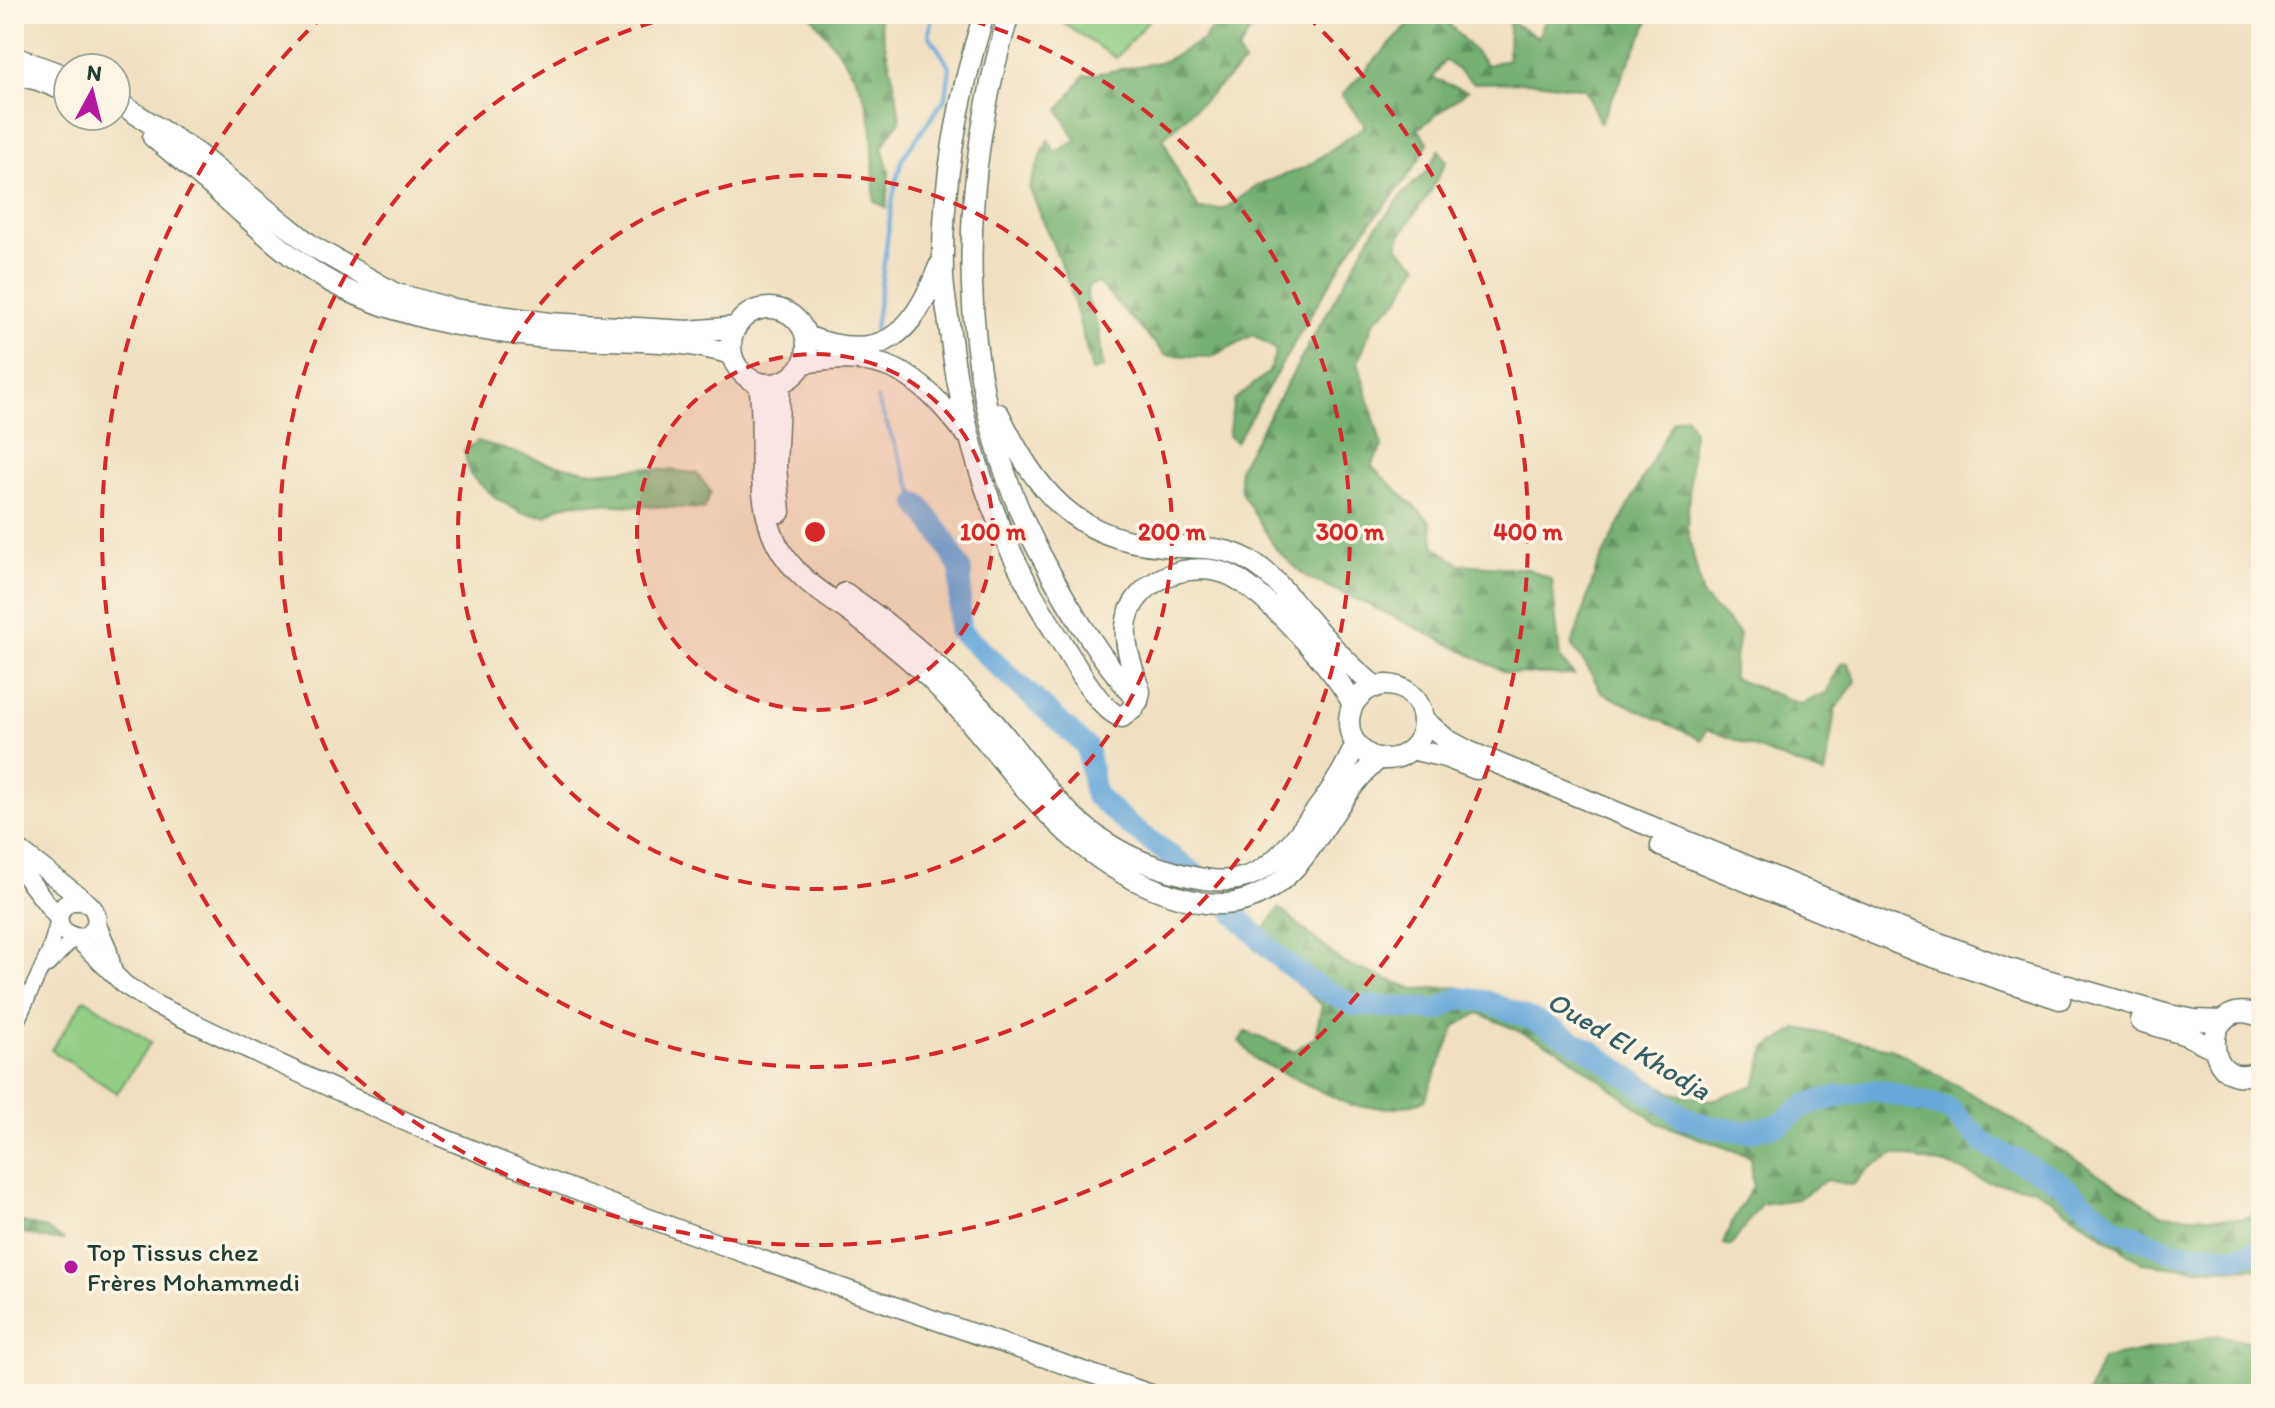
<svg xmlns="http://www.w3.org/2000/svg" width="2275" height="1408" viewBox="0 0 2275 1408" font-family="Itim,sans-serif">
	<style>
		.forest { fill: url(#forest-firs); stroke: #4a7752; stroke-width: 2 }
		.park { fill: #91ce83; stroke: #58865c; stroke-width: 2 }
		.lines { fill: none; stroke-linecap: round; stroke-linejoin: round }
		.stream { stroke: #66a8da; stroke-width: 4 }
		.river { stroke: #66a8da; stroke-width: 22 }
		.minor-casing { stroke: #687665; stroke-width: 17 }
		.major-casing { stroke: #687665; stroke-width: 21 }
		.highway-casing { stroke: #687665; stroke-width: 23 }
		.minor { stroke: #fff; stroke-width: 14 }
		.major { stroke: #fff; stroke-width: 18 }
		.highway { stroke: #fff; stroke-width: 20 }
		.ring { fill: none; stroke: #d62828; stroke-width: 4; stroke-dasharray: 14 10 }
		.poi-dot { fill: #b5179e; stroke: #fcf5e5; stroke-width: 3 }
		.labels { text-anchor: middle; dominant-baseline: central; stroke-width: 7; stroke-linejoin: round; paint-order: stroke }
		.poi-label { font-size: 26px; fill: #1f3d34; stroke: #fcf5e5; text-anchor: start }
		.water-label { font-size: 28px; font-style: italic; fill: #345d66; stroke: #fcf5e5 }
		.centre { fill: #d62828; stroke: #fcf5e5; stroke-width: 4 }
		.ring-label { font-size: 24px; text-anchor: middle; font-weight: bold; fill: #d62828; stroke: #fcf5e5; stroke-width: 7; stroke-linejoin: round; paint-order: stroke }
	</style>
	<defs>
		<pattern id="forest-firs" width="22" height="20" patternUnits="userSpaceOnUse" patternTransform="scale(2)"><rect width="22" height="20" fill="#74b171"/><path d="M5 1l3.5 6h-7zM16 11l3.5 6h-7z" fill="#5f915e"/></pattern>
	</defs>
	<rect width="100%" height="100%" fill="#fcf5e5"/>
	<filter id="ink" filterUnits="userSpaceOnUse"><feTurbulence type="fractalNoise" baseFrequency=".0125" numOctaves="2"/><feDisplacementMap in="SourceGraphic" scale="16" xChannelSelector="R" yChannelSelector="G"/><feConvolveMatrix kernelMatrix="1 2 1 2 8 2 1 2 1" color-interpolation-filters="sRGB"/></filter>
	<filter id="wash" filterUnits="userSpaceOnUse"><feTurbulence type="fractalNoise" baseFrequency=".006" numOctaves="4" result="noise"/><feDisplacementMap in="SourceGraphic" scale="32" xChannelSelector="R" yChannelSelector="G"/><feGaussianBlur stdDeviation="1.8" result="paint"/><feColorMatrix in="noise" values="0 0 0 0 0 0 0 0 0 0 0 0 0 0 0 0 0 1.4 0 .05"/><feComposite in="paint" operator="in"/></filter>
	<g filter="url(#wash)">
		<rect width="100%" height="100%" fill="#f0e0c1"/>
		<path class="forest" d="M810,14H878L896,91L900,120L882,147L889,171L886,208L874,201C873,166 876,124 862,91C849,62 829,39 810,14Z
			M1222,14H1260L1238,52L1244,63L1163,138L1180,177L1199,209H1224L1262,183L1306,167L1365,126L1342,95L1419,14H1454L1449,24L1487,65L1508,59L1509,21L1538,37L1548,14H1652L1600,123L1585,89L1536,82L1474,83L1445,60L1431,81L1435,79L1467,91L1418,129L1428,142C1411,181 1377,211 1353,246C1312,310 1275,377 1236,442L1228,436L1234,400L1269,372L1276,350L1253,335L1211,357L1166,355L1098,283L1088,286L1087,297L1099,331L1103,368L1092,371L1070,286L1029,187L1048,140L1055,152L1077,141L1059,110L1084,76L1165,61L1203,40Z
			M1439,150L1446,161L1429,194L1401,234L1397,247L1418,265L1398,300L1374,321L1358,362L1382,447L1371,466L1430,521L1435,547L1460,564L1528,569L1552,580L1560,659L1574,675L1507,673L1380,610L1306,577L1276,549L1241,492L1239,468L1374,230L1405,192L1428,170Z
			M1686,416L1693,430L1687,528L1703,597L1739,633L1732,678L1801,704L1826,693L1841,664L1848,663L1856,681L1835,710L1825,775L1707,729L1702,740L1602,693L1588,668L1572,646L1597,567L1673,420Z
			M478,441L548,463L593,472L644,468L696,473L711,492L704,509L574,503L558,507L546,516L522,513L497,499L470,475L464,451Z
			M1279,908L1343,963L1414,989L1458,987L1553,1019L1672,1093L1712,1100L1755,1085L1766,1048L1799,1028L1893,1049L1984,1101L2161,1214L2241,1219L2261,1213V1268L2197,1269L2142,1263L2034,1188L1987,1182L1954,1167L1895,1154L1868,1169L1853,1185L1826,1180L1798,1199L1761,1204L1731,1246L1723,1244L1733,1220L1753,1186L1751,1157L1658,1123L1560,1050L1479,1013L1456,1026L1424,1101L1396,1108L1352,1106L1256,1060L1239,1041L1246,1032L1294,1051L1315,1037L1322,1005L1253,947Z
			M14,1220L44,1228L64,1240L45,1239L14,1230Z
			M2219,1335L2261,1344V1394H2088L2102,1359Z"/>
		<path class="park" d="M1049,14H1154L1116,58Z
			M85,999L151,1042L117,1093L51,1050Z"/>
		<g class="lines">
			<path class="stream" d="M875,329L893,196L902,159L946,97L950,67L929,35L932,14
				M877,399L918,504"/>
			<path class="river" d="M918,504L942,536L961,571L959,630L1087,747L1095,795L1129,825L1194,873
				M1235,914L1284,962L1315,985L1354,1005L1438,1010L1459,998L1486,1001L1541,1023L1593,1052L1685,1118L1712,1127L1746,1132L1780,1124L1805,1105L1839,1096L1877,1090L1949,1109L1986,1145L2056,1180L2117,1229L2174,1252L2235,1257L2261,1250"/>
		</g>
	</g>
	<g filter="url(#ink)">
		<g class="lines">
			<defs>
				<path id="minor" d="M48,965L75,937
					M14,1028L49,952L58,920"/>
				<path id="major" d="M14,846L88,903C95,909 99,917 95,927C82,954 38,923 70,901H84
					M14,861L58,918
					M96,923L107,948L113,973
					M76,937L125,985L156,1005C250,1050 345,1096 441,1137C674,1233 913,1313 1151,1394"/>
				<path id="highway" d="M984,14C958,98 941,190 943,277C944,296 948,314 950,332C963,444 1000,549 1062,643C1074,662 1101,713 1122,717L1134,708V698C1123,681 1109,667 1098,650C1075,617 1054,581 1036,546C953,383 957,185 1009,14
					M14,57L68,77
					M14,74L38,80L68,92
					M116,101L195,152L312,246L394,293L453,309L549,323L688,331L736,327
					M153,137C177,157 201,176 223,196C255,224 285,255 322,277C386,315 465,329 538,337C601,343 670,335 731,354
					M731 346a38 38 0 1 1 76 0a38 38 0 1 1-76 0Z
					M806,336C881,365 913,335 939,266
					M804,363C884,350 916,371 965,433
					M759,383C767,436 752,495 777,544C794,576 822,593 851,613C875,631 899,650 921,670C1005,748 1049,851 1163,892C1185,900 1210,907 1234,903C1310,889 1325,802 1380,758
					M999,414C1035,489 1074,540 1164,546C1196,549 1223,544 1252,562C1273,575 1287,595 1303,613C1326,640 1348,665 1376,687
					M780,512L776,466L780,383
					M845,593C894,627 938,665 980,707C1015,743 1041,789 1079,822C1104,844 1133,860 1164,869C1242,894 1266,879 1312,816C1330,793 1345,770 1356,743
					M1349 722a37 37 0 1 1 74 0a37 37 0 1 1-74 0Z
					M1138,701L1140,692C1134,671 1124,648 1126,626C1131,579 1193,557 1232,576C1265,593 1337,671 1353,705
					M1423,719L1446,739L1470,752L1888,924L2006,968L2169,1015L2195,1020L2223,1021
					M1411,749L1445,757L1476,769
					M1661,846L1916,951L2060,999
					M2261,1017C2198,989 2201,1100 2261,1070
					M2141,1021L2186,1035L2213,1048"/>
			</defs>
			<use href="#minor" class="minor-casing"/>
			<use href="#major" class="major-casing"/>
			<use href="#highway" class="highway-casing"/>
			<use href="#minor" class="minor"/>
			<use href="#major" class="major"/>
			<use href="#highway" class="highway"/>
		</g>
	</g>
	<circle cx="815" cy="532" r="178" fill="#d62828" fill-opacity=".12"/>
	<g class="ring">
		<circle cx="815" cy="532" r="178"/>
		<circle cx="815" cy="532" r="357"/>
		<path d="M949 14A535 535 0 1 1 681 14"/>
		<path d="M1306 15A713 713 0 1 1 324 15"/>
	</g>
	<circle class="poi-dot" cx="71" cy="1267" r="8"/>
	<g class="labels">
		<g class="poi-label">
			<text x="87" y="1252">Top Tissus chez<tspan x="87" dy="30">Frères Mohammedi</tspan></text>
		</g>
		<g class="water-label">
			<text transform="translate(1629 1045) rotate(31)">Oued El Khodja</text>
		</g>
	</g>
	<circle cx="815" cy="532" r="12" class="centre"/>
	<g class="ring-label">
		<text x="993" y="540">100 m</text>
		<text x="1172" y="540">200 m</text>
		<text x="1350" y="540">300 m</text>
		<text x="1528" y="540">400 m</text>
	</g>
	<rect width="2275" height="1408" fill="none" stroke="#fcf5e5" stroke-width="48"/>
	<g transform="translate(92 92) rotate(7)"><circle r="38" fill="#fcf5e5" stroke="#a4ab9e" stroke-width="2"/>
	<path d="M0-6L14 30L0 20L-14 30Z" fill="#b5179e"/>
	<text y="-12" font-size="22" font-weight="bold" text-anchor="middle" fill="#1f3d34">N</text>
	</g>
</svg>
